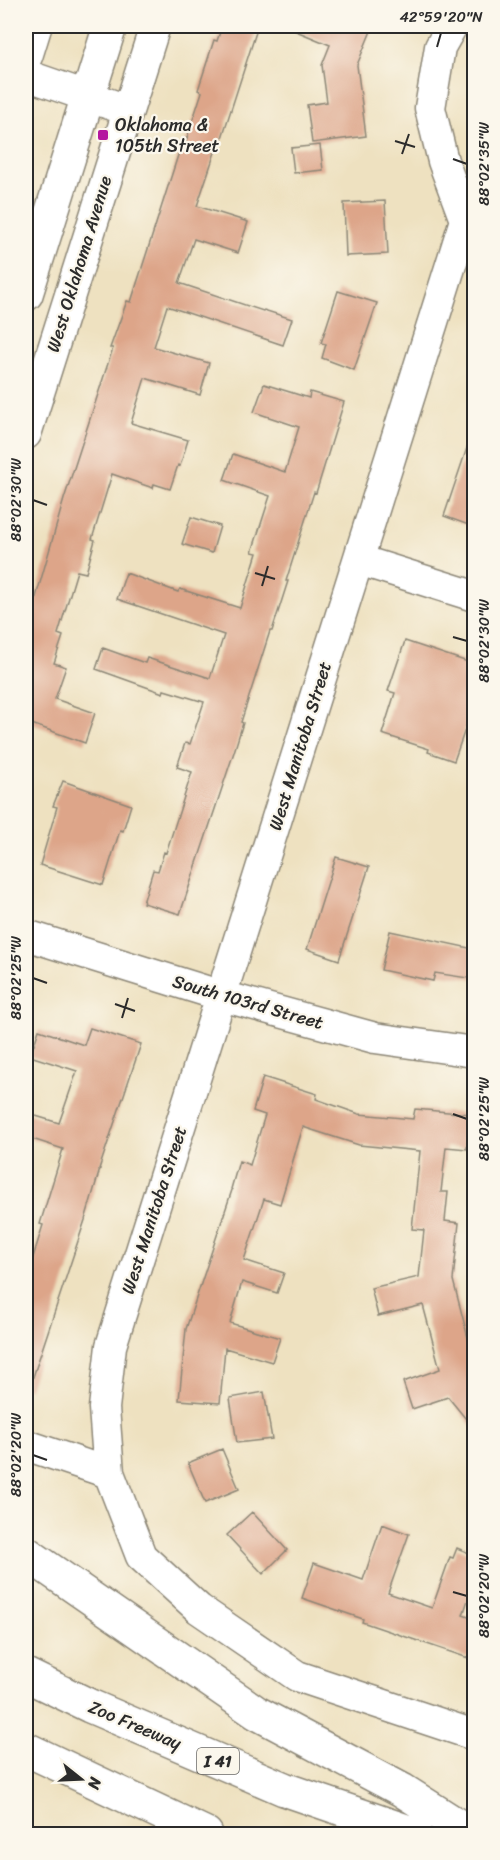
<svg xmlns="http://www.w3.org/2000/svg" width="500" height="1860" viewBox="0 0 500 1860" font-family="Sriracha,sans-serif">
	<style>
		.building { fill: #dda589 }
		.lines { fill: none; stroke-linecap: round; stroke-linejoin: round }
		.minor-casing { stroke: #8c8676; stroke-width: 33 }
		.secondary-casing { stroke: #8c8676; stroke-width: 36 }
		.motorway-casing { stroke: #8c8676; stroke-width: 36 }
		.minor { stroke: #fff; stroke-width: 30 }
		.secondary { stroke: #fff; stroke-width: 33 }
		.motorway { stroke: #fff; stroke-width: 33 }
		.ticks { fill: none; stroke: #2b2b2b; stroke-width: 2 }
		.poi-dot { fill: #b5179e; stroke: #fbf7ec; stroke-width: 2 }
		.labels { text-anchor: middle; dominant-baseline: central; stroke-width: 4.5; stroke-linejoin: round; paint-order: stroke }
		.shield { fill: #fbf7ec; stroke: #696865; stroke-width: 1.5 }
		.shield-label { font-size: 16px; font-weight: bold; fill: #2b2b2b }
		.poi-label { font-size: 18px; fill: #2b2b2b; stroke: #fbf7ec; text-anchor: start }
		.street-label { font-size: 18px; fill: #2b2b2b; stroke: #fbf7ec }
		.neatline { fill: none; stroke: #2b2b2b; stroke-width: 2 }
		.ticks-label { font-size: 15px; text-anchor: middle; fill: #2b2b2b }
	</style>
	<rect width="100%" height="100%" fill="#fbf7ec"/>
	<filter id="ink" filterUnits="userSpaceOnUse"><feTurbulence type="fractalNoise" baseFrequency=".0167" numOctaves="2"/><feDisplacementMap in="SourceGraphic" scale="12" xChannelSelector="R" yChannelSelector="G"/><feConvolveMatrix kernelMatrix="1 2 1 2 8 2 1 2 1" color-interpolation-filters="sRGB"/></filter>
	<filter id="wash" filterUnits="userSpaceOnUse"><feTurbulence type="fractalNoise" baseFrequency=".008" numOctaves="4" result="noise"/><feDisplacementMap in="SourceGraphic" scale="24" xChannelSelector="R" yChannelSelector="G"/><feGaussianBlur stdDeviation="1.35" result="paint"/><feColorMatrix in="noise" values="0 0 0 0 0 0 0 0 0 0 0 0 0 0 0 0 0 1.4 0 .05"/><feComposite in="paint" operator="in"/></filter>
	<g filter="url(#wash)">
		<rect width="100%" height="100%" fill="#eee1c0"/>
		<g id="blocks">
			<path class="building" d="M222,26H258L220,144L218,143L197,206L248,222L238,253L194,239L179,283L263,311L264,310L292,319L283,345L167,306L154,347L209,363L200,395L145,378L131,423L188,440L180,466L178,465L170,489L154,484L153,488L112,474L92,539L95,540L86,573L77,571L58,634L63,636L54,663L66,667L55,699L95,713L85,743L26,722V632L64,499L113,348H110L127,301L131,302L180,149L183,150L202,92L198,90L214,40L217,41Z
				M284,26H373L357,65L366,136L312,143L307,105L327,102L322,65L330,45Z
				M320,145L323,170L294,173L291,148Z
				M385,201L388,254L346,256L344,203Z
				M338,291L377,303L354,370L322,358L326,344L321,343Z
				M264,384L309,398L310,392L344,402L316,493L314,492L286,581H288L272,631H270L241,722L243,723L234,752L180,914L143,903L153,870L158,871L164,852L166,853L192,772L177,767L185,743L190,744L204,702L164,690L163,693L96,669L103,648L145,663L147,658L210,678L224,635L117,599L126,573L178,592L180,589L240,608L257,553L252,552L270,496L224,480L233,454L285,472L299,427L254,412Z
				M471,436H474V527L444,516Z
				M191,517L220,526L212,553L182,544Z
				M405,641L474,664V723L468,721L454,761L428,752L429,749L382,734L395,693L388,691Z
				M63,781L131,805L123,831L120,830L103,885L40,865L57,807L53,806Z
				M336,857L369,867L339,960L307,949Z
				M390,931L474,949V979L435,973L433,981L381,970Z
				M90,1028L141,1044L99,1169H100L85,1220L29,1389L26,1388V1280L43,1225L40,1224L63,1149L26,1137V1113L59,1123L77,1071L30,1056L39,1030L84,1045Z
				M263,1077L317,1094L316,1099L359,1114L413,1119L415,1109L470,1114L467,1149L446,1147L441,1192H448L445,1221L459,1223L453,1280L474,1361V1429L448,1397L412,1409L403,1382L440,1369L423,1305L378,1316L371,1288L419,1277L424,1230L412,1229L420,1151L359,1145L306,1128L303,1127L280,1204L264,1199L244,1260L284,1273L277,1293L242,1282L230,1323L280,1338L272,1362L225,1348L220,1403L179,1400L186,1329L232,1190L231,1189L239,1161L250,1165L265,1115L253,1111Z
				M264,1392L272,1439L237,1443L230,1398Z
				M222,1449L239,1489L205,1503L188,1463Z
				M252,1512L287,1550L263,1574L227,1535Z
				M382,1524L409,1534L388,1593L432,1608L450,1557L453,1558L457,1548L474,1555V1582L463,1615L474,1619V1660L362,1622L363,1619L302,1598L314,1563L363,1580Z"/>
		</g>
	</g>
	<g filter="url(#ink)">
		<use href="#blocks" fill-opacity="0" stroke="#8c8676" stroke-width="1.5"/>
		<g class="lines">
			<defs>
				<path id="minor" d="M26,75L127,110
					M26,434L155,26
					M359,560L474,596
					M26,935L222,996L375,1038L474,1052
					M26,1445L109,1473L141,1556L199,1609L297,1676L474,1735
					M109,1473L104,1408L111,1346L465,220L443,161L430,108L440,47L452,26"/>
				<path id="secondary" d="M26,55L35,26
					M26,294L110,26"/>
				<path id="motorway" d="M26,1553L257,1713L402,1790L471,1834
					M26,1675L90,1706L284,1789L415,1834
					M26,1749L206,1834"/>
			</defs>
			<use href="#minor" class="minor-casing"/>
			<use href="#secondary" class="secondary-casing"/>
			<use href="#motorway" class="motorway-casing"/>
			<use href="#minor" class="minor"/>
			<use href="#secondary" class="secondary"/>
			<use href="#motorway" class="motorway"/>
		</g>
	</g>
	<path class="ticks" d="M437,47L441,33M395,141L415,147M402,154L409,134M453,159L467,164M33,500L47,505M255,573L275,579M262,586L268,566M453,637L467,641M33,978L47,983M115,1004L135,1011M122,1018L128,998M453,1114L467,1119M33,1455L47,1460M453,1592L467,1596"/>
	<rect class="poi-dot" x="97" y="129" width="12" height="12" rx="3"/>
	<g class="labels">
		<rect class="shield" x="197" y="1748" width="42" height="26" rx="4.5"/>
		<g class="shield-label">
			<text x="218" y="1761">I 41</text>
		</g>
		<g class="poi-label">
			<text x="115" y="125">Oklahoma &amp;<tspan x="115" dy="21">105th Street</tspan></text>
		</g>
		<g class="street-label">
			<text transform="translate(79 264) rotate(-73)">West Oklahoma Avenue</text>
			<text transform="translate(300 746) rotate(-73)">West Manitoba Street</text>
			<text transform="translate(248 1002) rotate(16)">South 103rd Street</text>
			<text transform="translate(154 1210) rotate(-72)">West Manitoba Street</text>
			<text transform="translate(135 1725) rotate(23)">Zoo Freeway</text>
		</g>
	</g>
	<rect width="500" height="1860" fill="none" stroke="#fbf7ec" stroke-width="66"/>
	<g transform="translate(81 1779) rotate(108)" stroke="#fbf7ec" stroke-width="4.5" paint-order="stroke">
	<path d="M0-4.5L10 22L0 15L-10 22Z" fill="#2b2b2b"/>
	<text y="-9" font-size="16" font-weight="bold" text-anchor="middle" fill="#2b2b2b">N</text>
	</g>
	<rect x="33" y="33" width="434" height="1794" class="neatline"/>
	<g class="ticks-label">
		<text x="441" y="22">42°59'20"N</text>
		<text transform="translate(484 164) rotate(-90)" y="5">88°02'35"W</text>
		<text transform="translate(16 500) rotate(-90)" y="5">88°02'30"W</text>
		<text transform="translate(484 641) rotate(-90)" y="5">88°02'30"W</text>
		<text transform="translate(16 978) rotate(-90)" y="5">88°02'25"W</text>
		<text transform="translate(484 1119) rotate(-90)" y="5">88°02'25"W</text>
		<text transform="translate(16 1455) rotate(-90)" y="5">88°02'20"W</text>
		<text transform="translate(484 1596) rotate(-90)" y="5">88°02'20"W</text>
	</g>
</svg>
